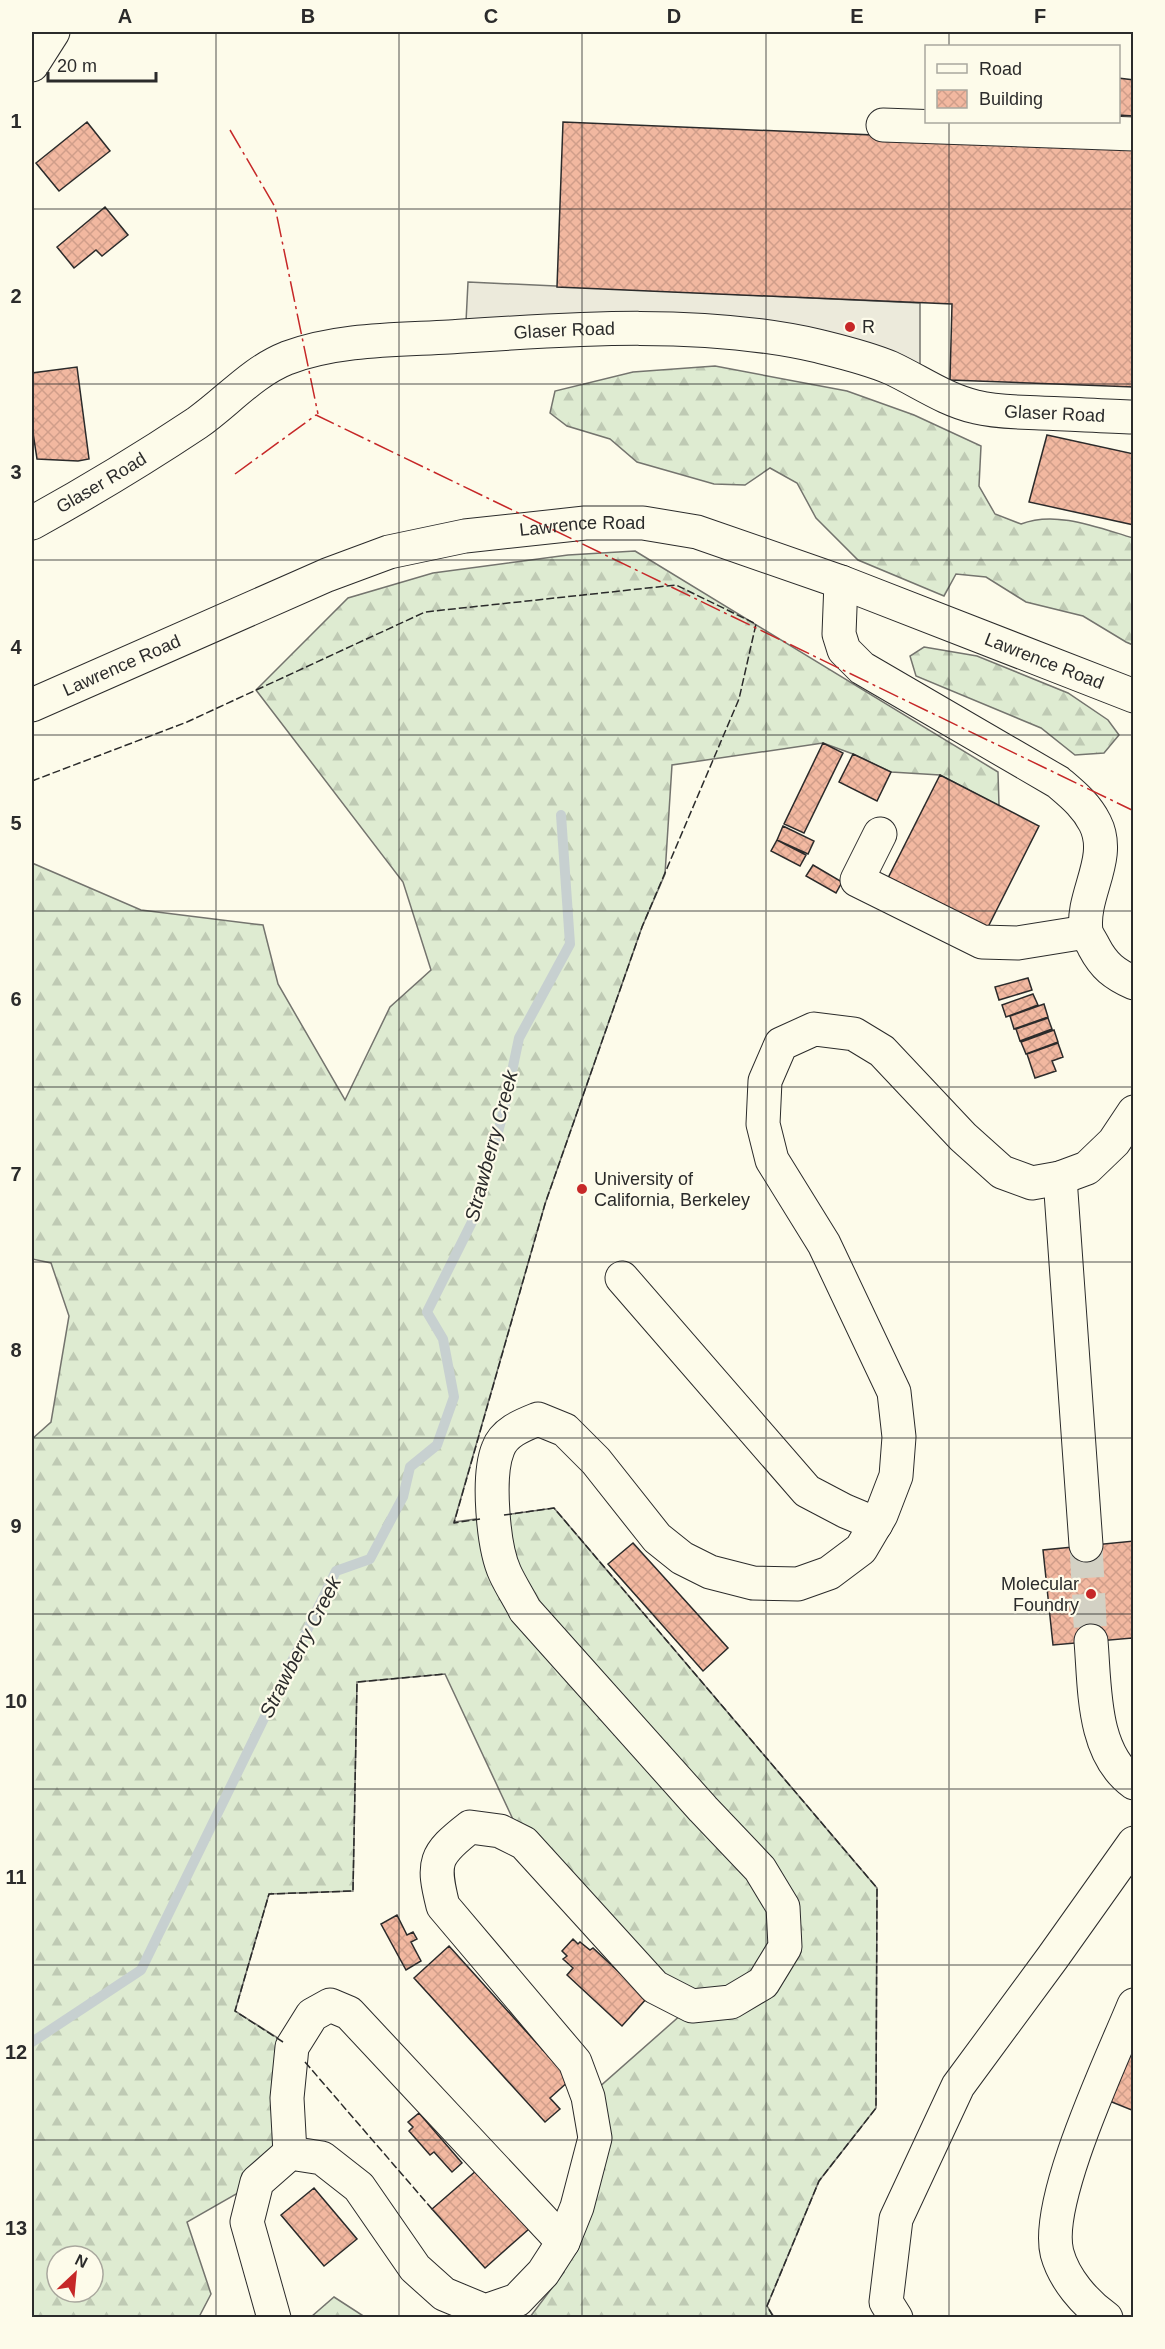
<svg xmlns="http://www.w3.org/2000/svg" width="1165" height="2349" viewBox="0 0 1165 2349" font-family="Arial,sans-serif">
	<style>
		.forest { fill: url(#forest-firs); stroke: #74746e; stroke-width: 1.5; fill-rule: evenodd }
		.parking { fill: #eceadb; stroke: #74746e; stroke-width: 1.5 }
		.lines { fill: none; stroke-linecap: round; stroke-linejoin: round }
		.stream { stroke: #c7d0d0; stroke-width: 10 }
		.building { fill: url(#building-cross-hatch); stroke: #2b2b2b; stroke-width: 1.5 }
		.minor-tunnel { stroke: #d3d1c4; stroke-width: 33; stroke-dasharray: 33 16; stroke-linecap: butt }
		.minor-casing { stroke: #2b2b2b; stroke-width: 35 }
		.minor { stroke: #fdfbea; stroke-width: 33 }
		.fence { stroke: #2b2b2b; stroke-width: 1.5; stroke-dasharray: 8 3; stroke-linecap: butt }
		.power { stroke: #c62828; stroke-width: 1.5; stroke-dasharray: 21 4.5 3 4.5; stroke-linecap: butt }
		.grid { fill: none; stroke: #2b2b2b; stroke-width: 1.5; stroke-opacity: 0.55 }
		.poi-dot { fill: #c62828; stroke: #fdfbea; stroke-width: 2 }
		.labels { text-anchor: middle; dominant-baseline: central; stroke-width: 4.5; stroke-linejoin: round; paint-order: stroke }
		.poi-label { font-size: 18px; fill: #2b2b2b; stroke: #fdfbea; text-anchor: start }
		.street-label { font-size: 18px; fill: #2b2b2b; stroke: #fdfbea }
		.water-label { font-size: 20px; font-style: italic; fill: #2b2b2b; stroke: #fdfbea }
		.neatline { fill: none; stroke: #2b2b2b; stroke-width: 2 }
		.grid-label { font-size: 20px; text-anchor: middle; font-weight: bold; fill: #2b2b2b }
	</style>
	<defs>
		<pattern id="forest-firs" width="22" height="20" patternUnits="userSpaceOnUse" patternTransform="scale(1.5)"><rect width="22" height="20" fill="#deebd1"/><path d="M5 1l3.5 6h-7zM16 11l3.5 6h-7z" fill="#bfcab4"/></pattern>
		<pattern id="building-cross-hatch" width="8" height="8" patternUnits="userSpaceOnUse" patternTransform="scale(1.5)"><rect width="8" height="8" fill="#f2b8a0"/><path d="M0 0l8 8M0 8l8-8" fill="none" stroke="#d09e8a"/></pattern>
	</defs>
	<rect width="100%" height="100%" fill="#fdfbea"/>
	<path class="forest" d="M715,366L847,391L914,415L981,446L979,486L995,514L1021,524C1056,510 1099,528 1133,538V645L1126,642L1083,616L1026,602L986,577L956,574L944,596L858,560L816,518L797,483L770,468L745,485L714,484L637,462L610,439L567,426L550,413L555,391L633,372Z
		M635,551L998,772L999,806L940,775L891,772L853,754L823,743L672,765L665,874L642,927L545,1204L454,1522L554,1508L877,1888L876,2108L819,2181L767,2306L774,2317H530L564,2272L563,2242L588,2097L691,2006L524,1843L445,1674L357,1682L353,1891L269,1894L235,2011L292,2047L290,2153L257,2182L187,2222L211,2294L199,2317H32V1439L51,1422L69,1316L51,1263L32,1259V863L141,910L263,925L278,984L345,1100L390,1007L431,970L403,882L256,690L348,598L433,573L568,555ZM57,2256H93V2292H57Z
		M924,647L977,656L1068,693L1108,720L1119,735L1104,753L1075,755L1041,728L916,676L910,656Z
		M334,2297L365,2317H311Z"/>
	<path class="parking" d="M468,282L920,303V369L885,352L466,322Z"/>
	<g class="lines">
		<path class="stream" d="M32,2042L141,1970L336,1571L370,1559L403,1497L410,1467L437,1445L454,1397L443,1339L427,1312L472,1222L503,1114L519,1038L570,944L561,815"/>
	</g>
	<path class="building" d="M1118,78L1134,80V116L1118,115Z
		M87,122L110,151L59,191L36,163Z
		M563,122L1134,146V387L950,380L952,304L557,287Z
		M105,207L128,235L102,256L96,250L74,268L57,247Z
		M77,367L89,459L78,461L37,459L32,426V373Z
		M1047,435L1134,454V525L1029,502Z
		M823,743L843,753L804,833L784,824Z
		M853,754L891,772L877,801L839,782Z
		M940,775L1039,826L987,929L888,878Z
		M783,826L814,841L808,854L777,840Z
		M777,840L806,855L800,866L771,851Z
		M813,865L842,882L836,893L806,876Z
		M1028,978L1032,990L999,1000L995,987Z
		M1033,994L1038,1005L1006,1017L1002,1005Z
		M1044,1004L1048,1017L1014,1029L1010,1016Z
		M1048,1018L1052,1029L1020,1041L1016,1029Z
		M1054,1030L1058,1042L1026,1054L1021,1042Z
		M1058,1043L1063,1057L1052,1061L1056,1071L1035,1078L1027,1054Z
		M1134,1541V1648L1132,1638L1053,1645L1043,1550Z
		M633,1543L728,1648L703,1671L608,1564Z
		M397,1915L407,1935L413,1932L417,1939L411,1942L421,1961L406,1970L381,1924Z
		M573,1939L578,1944L580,1942L590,1950L593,1948L647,1998L622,2026L567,1975L573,1968L563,1959L567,1956L562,1951Z
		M449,1946L570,2080L550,2098L560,2109L545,2122L414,1978Z
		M1134,2038V2111L1107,2100Z
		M419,2113L462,2163L452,2172L434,2152L430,2155L409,2131L413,2127L408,2122Z
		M477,2170L529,2229L485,2268L432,2209Z
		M314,2188L357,2239L324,2266L281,2215Z"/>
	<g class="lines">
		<path class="minor-tunnel" d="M1086,1545L1091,1641"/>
		<defs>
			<g id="minor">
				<path d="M32,65L53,32"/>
				<path d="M883,125L1134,134"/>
				<path id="s1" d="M32,523C88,492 143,459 197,423C227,402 252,372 287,358C338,339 395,340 449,337C568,329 701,319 818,346C842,352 868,358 891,368C919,381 945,400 976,407C996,412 1018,412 1040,413C1071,414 1102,416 1134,417"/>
				<path d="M841,582L839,634L844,650L862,668L1058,782C1072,794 1086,805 1095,823C1113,858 1081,895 1086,931C1087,936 1092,942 1094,947C1104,966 1114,974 1134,983"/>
				<path id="s2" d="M32,705L327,575L389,552L465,536L585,523H643L697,532L841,582L1134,696"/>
				<path d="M880,834L857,880L982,942L1018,943L1086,932"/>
				<path d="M1060,1178L1086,1545"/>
				<path d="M622,1278L807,1491L845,1511L876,1524"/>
				<path d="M1091,1641C1095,1688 1092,1753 1134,1783"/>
				<path d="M290,2153L287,2098L292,2047L312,2015L330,2005L349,2013L563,2242"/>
				<path d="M274,2318L247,2222L257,2182L290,2153L322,2158L359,2187L415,2268L444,2294L485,2311L517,2300L543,2273L563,2242L577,2207L595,2138L588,2097L575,2062L443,1906C432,1862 434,1855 470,1827L500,1831L524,1843L655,1987L692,2006L731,2002L763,1983L785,1947L783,1907L760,1869L703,1809L525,1610C519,1598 511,1586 505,1573C493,1547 487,1476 498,1449C504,1432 523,1425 538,1419L565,1430L596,1461L657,1538L682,1558L710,1572L753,1583L798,1584L829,1573L861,1549L881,1515L896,1476L899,1437L894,1392L824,1244L772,1160L763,1124L765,1081L781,1044L814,1029L854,1034L882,1051L963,1137L1002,1172L1032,1183L1060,1178L1087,1168L1114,1142L1134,1112"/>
				<path d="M896,2318L886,2302L896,2219L958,2086L1053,1957L1134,1843"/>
				<path d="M1106,2318C1085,2303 1064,2279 1057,2253C1044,2201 1112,2059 1134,2005"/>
			</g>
		</defs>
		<use href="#minor" class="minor-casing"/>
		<use href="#minor" class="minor"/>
		<path class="fence" d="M32,781L187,722L425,612L676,585L756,624L739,699L642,927L545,1204L454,1523L480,1519
			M504,1515L554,1508L877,1888L876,2108L819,2181L767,2306L774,2318
			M283,2042L235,2011L269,1894L353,1891L357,1682L445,1674
			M305,2062L432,2209"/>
		<path class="power" d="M230,130L275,207L318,414
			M235,474L316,415L1134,811"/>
	</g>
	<path class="grid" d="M216,32V2318M399,32V2318M582,32V2318M766,32V2318M949,32V46M949,122V2318M32,209H1134M32,384H1134M32,560H1134M32,735H1134M32,911H1134M32,1087H1134M32,1262H1134M32,1438H1134M32,1614H1134M32,1789H1134M32,1965H1134M32,2140H1134"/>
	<g class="poi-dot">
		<circle cx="850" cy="327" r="6"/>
		<circle cx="582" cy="1189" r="6"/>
		<circle cx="1091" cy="1594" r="6"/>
	</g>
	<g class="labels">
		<g class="poi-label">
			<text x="862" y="327">R</text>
			<text x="594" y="1179">University of<tspan x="594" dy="21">California, Berkeley</tspan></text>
			<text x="1079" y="1584" text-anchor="end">Molecular<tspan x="1079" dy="21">Foundry</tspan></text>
		</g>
		<g class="street-label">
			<text stroke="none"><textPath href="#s1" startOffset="584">Glaser Road</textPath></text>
			<text stroke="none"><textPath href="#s1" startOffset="1088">Glaser Road</textPath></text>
			<text stroke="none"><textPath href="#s1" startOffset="80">Glaser Road</textPath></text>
			<text stroke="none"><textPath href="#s2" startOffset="584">Lawrence Road</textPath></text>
			<text stroke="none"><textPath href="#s2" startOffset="1070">Lawrence Road</textPath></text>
			<text stroke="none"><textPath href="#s2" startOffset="98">Lawrence Road</textPath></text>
		</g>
		<g class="water-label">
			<text transform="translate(491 1146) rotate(-75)">Strawberry Creek</text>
			<text transform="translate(300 1647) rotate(-63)">Strawberry Creek</text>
		</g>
	</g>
	<rect width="1165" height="2349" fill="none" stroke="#fdfbea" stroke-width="66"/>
	<rect x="925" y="45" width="195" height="78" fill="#fdfbea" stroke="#a9a89e" stroke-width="1.5"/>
	<rect x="937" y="64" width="30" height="9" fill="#fdfbea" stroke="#a9a89e" stroke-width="1.5"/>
	<text x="979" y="75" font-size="18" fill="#2b2b2b">Road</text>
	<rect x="937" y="90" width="30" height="18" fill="url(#building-cross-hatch)" stroke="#a9a89e" stroke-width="1.5"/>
	<text x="979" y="105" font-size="18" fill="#2b2b2b">Building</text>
	<g transform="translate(75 2274) rotate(26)"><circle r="28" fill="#fdfbea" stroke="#a9a89e" stroke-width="1.5"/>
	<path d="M0-4.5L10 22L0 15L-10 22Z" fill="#c62828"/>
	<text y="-9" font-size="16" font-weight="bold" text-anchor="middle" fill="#2b2b2b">N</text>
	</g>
	<path d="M48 72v9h108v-9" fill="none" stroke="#2b2b2b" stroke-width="3"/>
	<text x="57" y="72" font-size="18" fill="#2b2b2b" stroke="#fdfbea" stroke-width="4.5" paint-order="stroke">20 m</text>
	<rect x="33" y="33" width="1099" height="2283" class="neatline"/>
	<g class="grid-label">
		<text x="125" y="23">A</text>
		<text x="308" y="23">B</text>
		<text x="491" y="23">C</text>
		<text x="674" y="23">D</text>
		<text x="857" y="23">E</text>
		<text x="1040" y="23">F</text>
		<text x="16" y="128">1</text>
		<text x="16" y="303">2</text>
		<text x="16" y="479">3</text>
		<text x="16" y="654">4</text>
		<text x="16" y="830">5</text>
		<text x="16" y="1006">6</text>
		<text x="16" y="1181">7</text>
		<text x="16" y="1357">8</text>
		<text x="16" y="1533">9</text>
		<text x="16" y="1708">10</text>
		<text x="16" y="1884">11</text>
		<text x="16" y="2059">12</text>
		<text x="16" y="2235">13</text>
	</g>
</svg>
